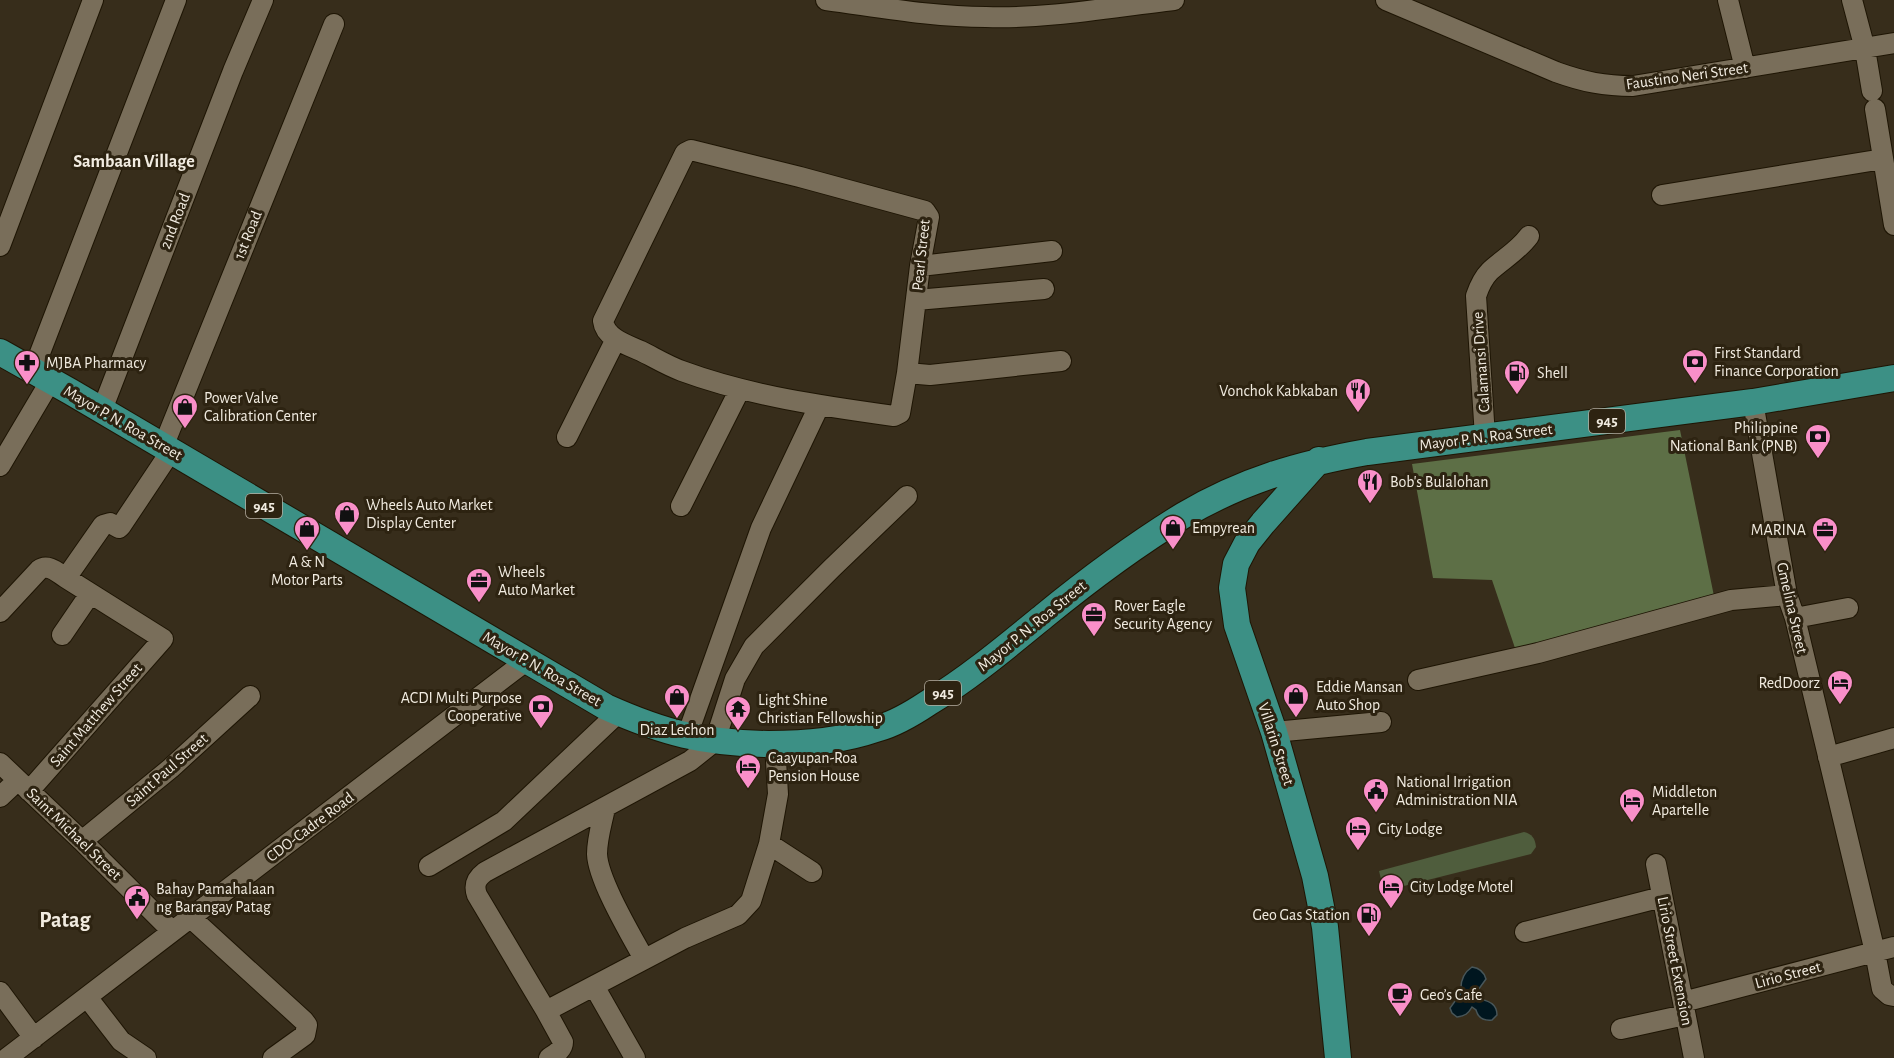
<svg xmlns="http://www.w3.org/2000/svg" width="1894" height="1058" viewBox="0 0 1894 1058" font-family="'Alegreya Sans',sans-serif">
	<style>
		.green { fill: #4f5d3d }
		.forest { fill: #5d6f46 }
		.water { fill: #00161f; stroke: #485659; stroke-width: 1.5 }
		.lines { fill: none; stroke-linecap: round; stroke-linejoin: round }
		.minor-casing { stroke: #1e1504; stroke-width: 22 }
		.major-casing { stroke: #1e1504; stroke-width: 28 }
		.minor { stroke: #796e5a; stroke-width: 20 }
		.major { stroke: #3c9085; stroke-width: 26 }
		.labels { text-anchor: middle; dominant-baseline: central; stroke-width: 6; stroke-linejoin: round; paint-order: stroke }
		.shield { fill: #2d2311; stroke: #b6afa2; stroke-width: 1.5 }
		.shield-label { font-size: 15px; font-weight: bold; fill: #f1ebe0 }
		.street-label { font-size: 16px; fill: #f1ebe0; stroke: #2d2311 }
		.poi-label { font-size: 16px; fill: #f1ebe0; stroke: #2d2311; text-anchor: start }
		.neighbourhood-label { font-size: 18px; font-weight: bold; fill: #f1ebe0; stroke: #2d2311 }
		.district-label { font-size: 22px; font-weight: bold; fill: #f1ebe0; stroke: #2d2311 }
	</style>
	<rect width="100%" height="100%" fill="#372d1b"/>
	<path class="green" d="M1524,832C1532,834 1535,838 1536,847L1531,854L1384,891L1379,871Z"/>
	<path class="forest" d="M1680,430L1714,596L1516,651L1492,580L1433,578L1412,464Z"/>
	<path class="water" d="M1472,967C1480,968 1484,972 1486,979L1478,990L1475,997C1485,1001 1497,1001 1497,1015L1492,1020C1483,1021 1478,1018 1476,1010L1472,1007C1468,1014 1465,1016 1457,1017L1452,1013L1450,1008L1461,993C1460,983 1463,973 1472,967Z"/>
	<g class="lines">
		<defs>
			<path id="minor" d="M826,0C879,7 933,17 986,17C1049,19 1112,7 1174,0
				M1386,0L1556,72C1584,82 1604,86 1633,86L1894,43
				M1728,0L1745,68
				M1852,0L1865,49L1872,91
				M1875,109L1894,225
				M691,150L800,177L925,211L929,217L920,266L907,373L900,413L894,416C822,406 750,396 682,371C668,366 655,358 641,351C627,345 605,338 603,321L685,153Z
				M1662,195L1883,159
				M0,246L93,0
				M920,266L1052,251
				M916,300L1044,289
				M33,371L176,0
				M907,373L930,375L1061,361
				M1753,402L1787,595L1795,618L1875,952L1882,989L1889,995L1894,996
				M102,410L233,71L263,0
				M567,437L616,339
				M1485,437L1476,296C1479,287 1483,278 1490,271C1503,259 1518,251 1529,236
				M163,447L334,24
				M0,466L51,380
				M681,506L740,389
				M0,612L39,570C48,563 58,573 66,578L103,525L110,523L119,528L121,526L171,451
				M1795,618L1848,608
				M62,635L90,594
				M1418,680L1538,653L1731,600L1787,595
				M1274,732L1381,722
				M687,736L761,528L819,406
				M775,744L778,794L769,844L751,901L738,915L685,938L546,1011L477,895C473,884 477,878 485,872L690,761L715,741L735,679L754,646L832,568L907,496
				M1828,757L1894,738
				M0,763L82,841L172,931
				M29,791L163,639L66,578
				M0,797L18,780
				M605,808C602,823 597,839 597,854C598,880 631,935 644,959
				M82,841L171,768L250,696
				M769,844L812,872
				M1656,864L1694,1058
				M429,866L504,821L618,713
				M190,917L304,1021L307,1025L305,1035L273,1058
				M1525,932L1662,897
				M594,986L635,1058
				M0,992L34,1038
				M87,997L121,1041L146,1058
				M1683,1002L1894,947
				M546,1011L563,1042C563,1050 555,1054 549,1058
				M1621,1029L1685,1015
				M7,1058L526,661"/>
			<path id="major" d="M0,352L71,392L606,707C664,733 703,743 768,744C808,744 841,741 879,728C897,723 913,713 928,703C969,678 1006,647 1044,616C1088,580 1135,545 1184,515C1244,480 1299,464 1367,452L1753,402L1894,378
				M1319,460L1263,523L1247,543L1236,564L1232,588L1237,625L1274,732L1315,876L1325,927L1338,1058"/>
		</defs>
		<use href="#minor" class="minor-casing"/>
		<use href="#major" class="major-casing"/>
		<use href="#minor" class="minor"/>
		<use href="#major" class="major"/>
	</g>
	<defs>
		<symbol id="bank-pin" viewBox="-11 -11 22 30"><path d="M0 17L-7.5 6A9.5 9.5 0 1 1 7.5 6Z" fill="#f98fc9" stroke="#2d2311"/><path d="M-6-4H6V4H-6ZM0-2.3a2.3 2.3 0 1 0 0 4.6a2.3 2.3 0 1 0 0-4.6Z" fill="#111"/></symbol>
		<symbol id="pharmacy-pin" viewBox="-11 -11 22 30"><path d="M0 17L-7.5 6A9.5 9.5 0 1 1 7.5 6Z" fill="#f98fc9" stroke="#2d2311"/><path d="M-2-6h4v4h4v4h-4v4h-4v-4h-4v-4h4Z" fill="#111"/></symbol>
		<symbol id="fuel-pin" viewBox="-11 -11 22 30"><path d="M0 17L-7.5 6A9.5 9.5 0 1 1 7.5 6Z" fill="#f98fc9" stroke="#2d2311"/><path d="M-5.5-6h7V0h2V4h1.3V-2.5L3-4.5l.8-.8L6-3V5H2.5V1h-1V6h-7ZM-4.2-4.7v3.2H.2V-4.7Z" fill="#111"/></symbol>
		<symbol id="restaurant-pin" viewBox="-11 -11 22 30"><path d="M0 17L-7.5 6A9.5 9.5 0 1 1 7.5 6Z" fill="#f98fc9" stroke="#2d2311"/><path d="M-5-6h1v4h1v-4h1v4h1v-4h1v5L-1.5 .5V6h-2V.5L-5-1ZM5-6V6H3V1.5H1.5Q1.5-4 5-6Z" fill="#111"/></symbol>
		<symbol id="shop-pin" viewBox="-11 -11 22 30"><path d="M0 17L-7.5 6A9.5 9.5 0 1 1 7.5 6Z" fill="#f98fc9" stroke="#2d2311"/><path d="M-5-2.5h2.3a2.7 3.5 0 0 1 5.4 0H5L5.5 6h-11ZM-1.5-2.5h3a1.5 2.3 0 0 0-3 0Z" fill="#111"/></symbol>
		<symbol id="office-pin" viewBox="-11 -11 22 30"><path d="M0 17L-7.5 6A9.5 9.5 0 1 1 7.5 6Z" fill="#f98fc9" stroke="#2d2311"/><path d="M-6-3h4V-5.5h4V-3h4V5H-6ZM-1-4.5V-3h2v-1.5ZM-6 0V1H6V0Z" fill="#111"/></symbol>
		<symbol id="hotel-pin" viewBox="-11 -11 22 30"><path d="M0 17L-7.5 6A9.5 9.5 0 1 1 7.5 6Z" fill="#f98fc9" stroke="#2d2311"/><path d="M-6-4.5h1.5V1H6V5H4.5V3h-9V5H-6ZM-4 0a1.8 1.8 0 1 1 3.6 0ZM.5 0V-2.5h3Q6-2.5 6 0Z" fill="#111"/></symbol>
		<symbol id="temple-pin" viewBox="-11 -11 22 30"><path d="M0 17L-7.5 6A9.5 9.5 0 1 1 7.5 6Z" fill="#f98fc9" stroke="#2d2311"/><path d="M0-6L5-2H3V0L6.5 2.5H4V6H1.5V3h-3V6H-4V2.5H-6.5L-3 0V-2H-5Z" fill="#111"/></symbol>
		<symbol id="civic-pin" viewBox="-11 -11 22 30"><path d="M0 17L-7.5 6A9.5 9.5 0 1 1 7.5 6Z" fill="#f98fc9" stroke="#2d2311"/><path d="M-.6-6.5H3V-4.5H.6V-3L4-1V1h2V6H-6V1h2V-1L-.6-3ZM-1.2 2.5V6h2.4V2.5Z" fill="#111"/></symbol>
		<symbol id="cafe-pin" viewBox="-11 -11 22 30"><path d="M0 17L-7.5 6A9.5 9.5 0 1 1 7.5 6Z" fill="#f98fc9" stroke="#2d2311"/><path d="M-5.5-4.5H6V0H3Q3 3.5 0 3.5H-2.5Q-5.5 3.5-5.5 0ZM3-3.2v2h1.7v-2ZM-6 4.5H4V6H-6Z" fill="#111"/></symbol>
	</defs>
	<g fill-rule="evenodd">
		<use href="#bank-pin" x="1680" y="347" width="30" height="40"/>
		<use href="#pharmacy-pin" x="12" y="348" width="30" height="40"/>
		<use href="#fuel-pin" x="1502" y="358" width="30" height="40"/>
		<use href="#restaurant-pin" x="1343" y="376" width="30" height="40"/>
		<use href="#shop-pin" x="170" y="392" width="30" height="40"/>
		<use href="#bank-pin" x="1803" y="422" width="30" height="40"/>
		<use href="#restaurant-pin" x="1355" y="467" width="30" height="40"/>
		<use href="#shop-pin" x="332" y="499" width="30" height="40"/>
		<use href="#shop-pin" x="1158" y="513" width="30" height="40"/>
		<use href="#shop-pin" x="292" y="514" width="30" height="40"/>
		<use href="#office-pin" x="1810" y="515" width="30" height="40"/>
		<use href="#office-pin" x="464" y="566" width="30" height="40"/>
		<use href="#office-pin" x="1079" y="600" width="30" height="40"/>
		<use href="#hotel-pin" x="1825" y="668" width="30" height="40"/>
		<use href="#shop-pin" x="1281" y="681" width="30" height="40"/>
		<use href="#shop-pin" x="662" y="682" width="30" height="40"/>
		<use href="#bank-pin" x="526" y="692" width="30" height="40"/>
		<use href="#temple-pin" x="723" y="694" width="30" height="40"/>
		<use href="#hotel-pin" x="733" y="752" width="30" height="40"/>
		<use href="#civic-pin" x="1361" y="776" width="30" height="40"/>
		<use href="#hotel-pin" x="1617" y="786" width="30" height="40"/>
		<use href="#hotel-pin" x="1343" y="814" width="30" height="40"/>
		<use href="#hotel-pin" x="1376" y="872" width="30" height="40"/>
		<use href="#civic-pin" x="122" y="883" width="30" height="40"/>
		<use href="#fuel-pin" x="1354" y="900" width="30" height="40"/>
		<use href="#cafe-pin" x="1385" y="980" width="30" height="40"/>
	</g>
	<g class="labels">
		<g class="shield">
			<rect x="1589" y="409" width="36" height="24" rx="4.5"/>
			<rect x="246" y="494" width="36" height="24" rx="4.5"/>
			<rect x="925" y="681" width="36" height="24" rx="4.5"/>
		</g>
		<g class="shield-label">
			<text x="1607" y="421">945</text>
			<text x="264" y="506">945</text>
			<text x="943" y="693">945</text>
		</g>
		<g class="street-label">
			<text transform="translate(1687 76) rotate(-8)">Faustino Neri Street</text>
			<text transform="translate(175 221) rotate(-69)">2nd Road</text>
			<text transform="translate(248 235) rotate(-68)">1st Road</text>
			<text transform="translate(921 255) rotate(-84)">Pearl Street</text>
			<text transform="translate(1481 362) rotate(-94)">Calamansi Drive</text>
			<text transform="translate(123 423) rotate(30)">Mayor P. N. Roa Street</text>
			<text transform="translate(1486 437) rotate(-7)">Mayor P. N. Roa Street</text>
			<text transform="translate(1792 608) rotate(77)">Gmelina Street</text>
			<text transform="translate(1032 626) rotate(-39)">Mayor P. N. Roa Street</text>
			<text transform="translate(542 669) rotate(30)">Mayor P. N. Roa Street</text>
			<text transform="translate(96 715) rotate(-49)">Saint Matthew Street</text>
			<text transform="translate(1276 744) rotate(72)">Villarin Street</text>
			<text transform="translate(167 770) rotate(-41)">Saint Paul Street</text>
			<text transform="translate(310 827) rotate(-37)">CDO-Cadre Road</text>
			<text transform="translate(74 834) rotate(44)">Saint Michael Street</text>
			<text transform="translate(1675 961) rotate(79)">Lirio Street Extension</text>
			<text transform="translate(1788 975) rotate(-15)">Lirio Street</text>
		</g>
		<g class="poi-label">
			<text x="1714" y="353">First Standard<tspan x="1714" dy="18">Finance Corporation</tspan></text>
			<text x="46" y="363">MJBA Pharmacy</text>
			<text x="1537" y="373">Shell</text>
			<text x="1338" y="391" text-anchor="end">Vonchok Kabkaban</text>
			<text x="204" y="398">Power Valve<tspan x="204" dy="18">Calibration Center</tspan></text>
			<text x="1798" y="428" text-anchor="end">Philippine<tspan x="1798" dy="18">National Bank (PNB)</tspan></text>
			<text x="1390" y="482">Bob's Bulalohan</text>
			<text x="366" y="505">Wheels Auto Market<tspan x="366" dy="18">Display Center</tspan></text>
			<text x="1192" y="528">Empyrean</text>
			<text x="1806" y="530" text-anchor="end">MARINA</text>
			<text x="307" y="562" text-anchor="middle">A &amp; N<tspan x="307" dy="18">Motor Parts</tspan></text>
			<text x="498" y="572">Wheels<tspan x="498" dy="18">Auto Market</tspan></text>
			<text x="1114" y="606">Rover Eagle<tspan x="1114" dy="18">Security Agency</tspan></text>
			<text x="1820" y="683" text-anchor="end">RedDoorz</text>
			<text x="1316" y="687">Eddie Mansan<tspan x="1316" dy="18">Auto Shop</tspan></text>
			<text x="522" y="698" text-anchor="end">ACDI Multi Purpose<tspan x="522" dy="18">Cooperative</tspan></text>
			<text x="758" y="700">Light Shine<tspan x="758" dy="18">Christian Fellowship</tspan></text>
			<text x="677" y="730" text-anchor="middle">Diaz Lechon</text>
			<text x="768" y="758">Caayupan-Roa<tspan x="768" dy="18">Pension House</tspan></text>
			<text x="1396" y="782">National Irrigation<tspan x="1396" dy="18">Administration NIA</tspan></text>
			<text x="1652" y="792">Middleton<tspan x="1652" dy="18">Apartelle</tspan></text>
			<text x="1378" y="829">City Lodge</text>
			<text x="1410" y="887">City Lodge Motel</text>
			<text x="156" y="889">Bahay Pamahalaan<tspan x="156" dy="18">ng Barangay Patag</tspan></text>
			<text x="1350" y="915" text-anchor="end">Geo Gas Station</text>
			<text x="1420" y="995">Geo’s Cafe</text>
		</g>
		<g class="neighbourhood-label">
			<text x="134" y="162">Sambaan Village</text>
		</g>
		<g class="district-label">
			<text x="65" y="920">Patag</text>
		</g>
	</g>
</svg>
